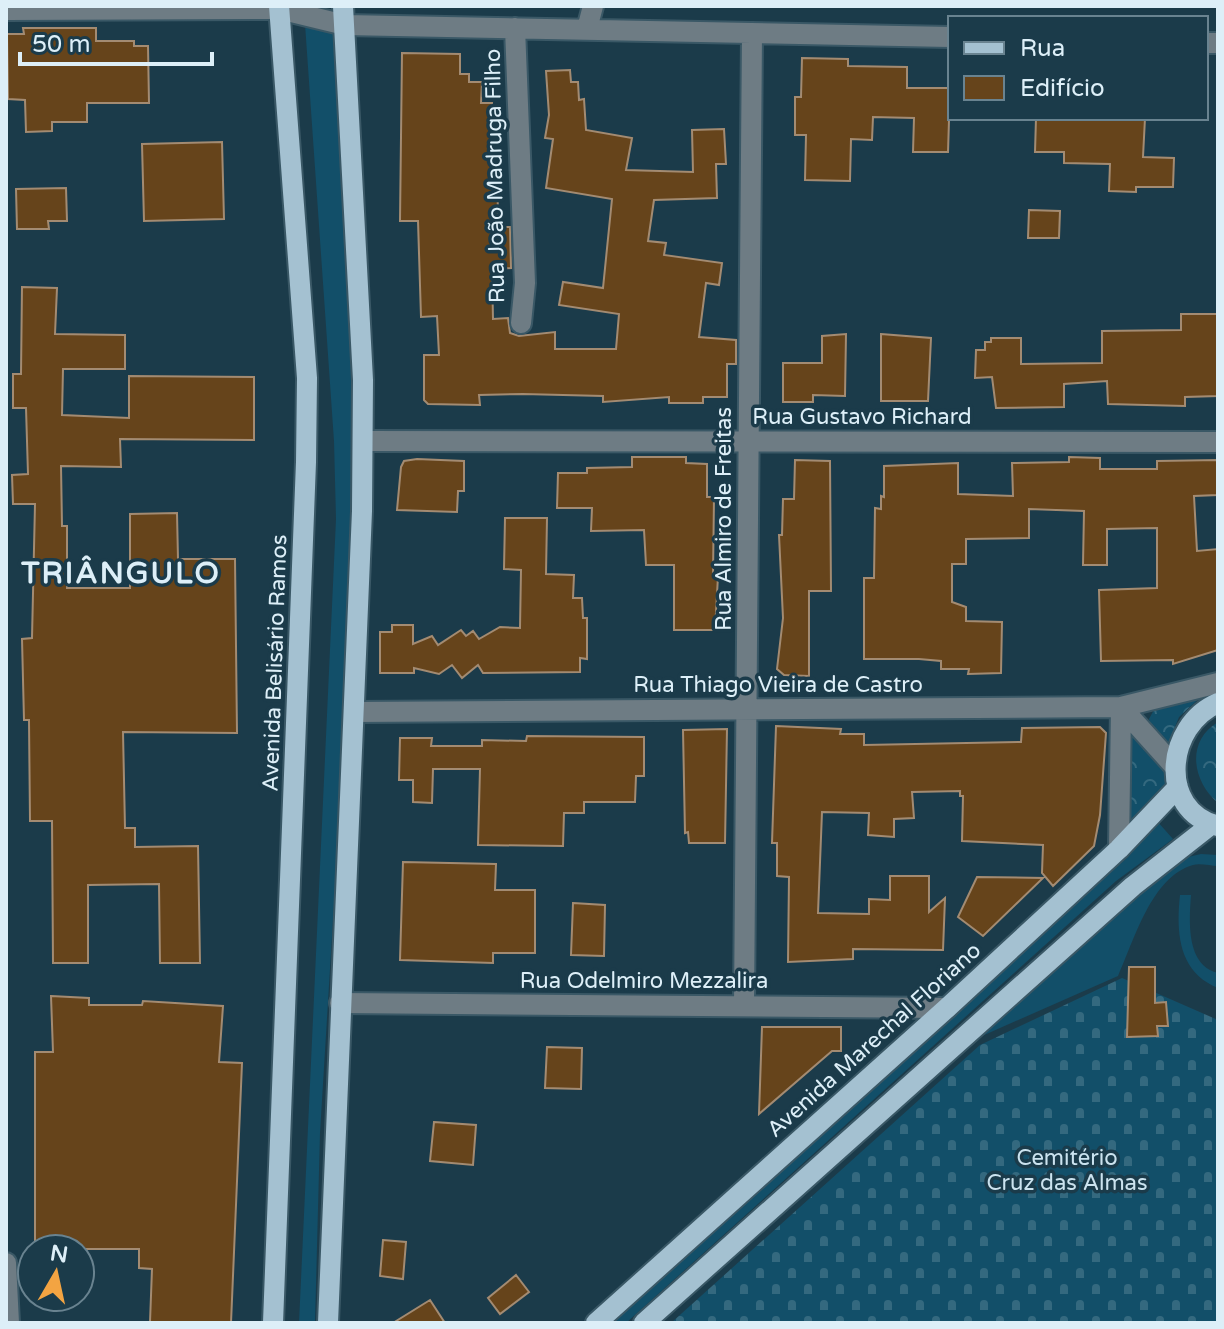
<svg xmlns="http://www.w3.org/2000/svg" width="1224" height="1329" viewBox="0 0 1224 1329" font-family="'Varela Round',sans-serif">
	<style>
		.grass { fill: #124f69 }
		.cemetery { fill: url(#cemetery-stones) }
		.park { fill: url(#park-crowns) }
		.building { fill: #66441b; stroke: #a38b72; stroke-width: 2 }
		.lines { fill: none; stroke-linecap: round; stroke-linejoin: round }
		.minor-casing { stroke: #3a5866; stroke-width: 24 }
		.major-casing { stroke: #3a5866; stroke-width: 24 }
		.minor { stroke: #6e7c84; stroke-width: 20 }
		.major { stroke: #a4c1d1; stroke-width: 20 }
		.labels { text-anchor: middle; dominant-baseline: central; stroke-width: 7; stroke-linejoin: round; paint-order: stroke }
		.street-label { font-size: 22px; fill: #ddeff8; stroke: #1b3b4a }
		.park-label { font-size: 22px; fill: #cbe3ef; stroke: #1b3b4a }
		.district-label { font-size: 30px; font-weight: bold; letter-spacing: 2px; fill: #ddeff8; stroke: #1b3b4a }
	</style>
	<defs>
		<pattern id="cemetery-stones" width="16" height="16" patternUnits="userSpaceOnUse" patternTransform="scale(2)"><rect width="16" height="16" fill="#124f69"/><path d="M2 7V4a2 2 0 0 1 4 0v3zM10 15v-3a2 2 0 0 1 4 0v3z" fill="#34697f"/></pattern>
		<pattern id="park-crowns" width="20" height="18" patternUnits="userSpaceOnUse" patternTransform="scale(2)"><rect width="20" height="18" fill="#124f69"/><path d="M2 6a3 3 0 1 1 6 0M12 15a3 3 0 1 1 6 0" fill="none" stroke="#34697f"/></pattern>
	</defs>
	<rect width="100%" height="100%" fill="#1b3b4a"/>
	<path class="grass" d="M305,24L333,27L356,461L343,756L320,1133L315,1323H299L336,519L334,441Z
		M1157,821L1173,839L1116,881L626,1323H612L1129,856Z
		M1201,854L1218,855V866C1211,866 1200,863 1193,865C1151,877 1134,941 1118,976L982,1036L1150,884L1188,857Z
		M1180,895H1191C1189,922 1186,965 1218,973V988C1178,972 1176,932 1180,895Z"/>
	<path class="cemetery" d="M1122,978L1218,1020V1323H671L980,1045Z"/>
	<path class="park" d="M1205,693L1179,717L1167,746L1152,731L1149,719L1155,708Z
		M1121,707L1178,787L1119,849Z
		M1218,722V803C1193,782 1185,742 1218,722Z"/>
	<path class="building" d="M23,28H96V41H134V46H148L149,103H87V122H52V131L26,132L25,100L8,99L7,34H24Z
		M402,53L460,54V74H469V82H482L481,103H492V137L497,136L498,227H510L511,268L492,270L493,319L508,318L510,333L519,336L555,332V349H616L619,314L559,305L563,282L603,288L612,199L546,188L553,139L545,138L549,115L546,71L570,70L571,82H578L579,100L584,99L586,130L632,138L626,170L693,172L692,130L724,129L726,164H716L717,198L654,200L648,241L666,243L664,255L722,263L719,285L706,283L699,337L736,340V364H727V397H703V403H669V397L603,402V396L523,394L479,395L480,405L428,404L424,400V355H439L437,316L421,317L418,221H400Z
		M802,58L848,59V66L907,67V88H950L948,152H913L914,118L873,117L872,140L851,139L850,181L805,180L806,135H795V97H801Z
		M1036,118H1145L1143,157L1174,158L1173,187H1136V192L1109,191L1110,164L1064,163V152H1035Z
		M222,142L224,219L144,221L142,144Z
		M66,188L67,221H48L49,229H17L16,189Z
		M1029,210L1060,211L1059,238H1028Z
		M22,287L57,288L55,334L125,335V369H63L62,415L129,418V376L254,377V440L120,439L121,467L61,466L62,526H67V588H130V514L177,513L178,559H235L237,733L123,732L125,828H135V847L198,846L200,963H160L159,884L88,885V963H53L52,821H30L29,720H24L22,639L32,638L35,504H13L12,475L28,474L26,408H13V374H21Z
		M1181,314H1218V396L1185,397V406L1108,404L1107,381L1064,384V407L996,408L992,377L975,378L976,350H985V342H991V338H1021V364L1102,363V331L1181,330Z
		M846,334L845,396L813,395V402H783V363H822V336Z
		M881,334L931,338L928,401H881Z
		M632,457H686V463L707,464V497H714L713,576H718L715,630H674V565H646L644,530L591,531L592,508H557L558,473H587V468L632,467Z
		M1069,457L1100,458V469H1157V461L1218,460V495L1194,496L1197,551L1218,549V650L1173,664V660L1101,661L1099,590L1157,588V528L1107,529V565H1083L1084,511L1029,509V538L966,539V564H952V602L966,607V621L1002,622L1001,673L968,674L969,669H941V661L919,659H864V578H874L875,508L881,509V496L884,497V466L958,463V494L1013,496L1012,463L1069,462Z
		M417,459L464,461V491H458L457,512L397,510L401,467L404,461Z
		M795,460L830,461L831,591H809V676L784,675L777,669L783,618L779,535H782L783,499H794Z
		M505,518H547L546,574L574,575L573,598H582L583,618H587V659L580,658V672L483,673L478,665L462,678L452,665L439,674L414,668V673H380V632H392V625H413V644L432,636L438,645L461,630L466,636L473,631L479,639L500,627L520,628L521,570L504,569Z
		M776,726L841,729L840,734H864V745L1021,742L1022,728L1100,727L1106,733L1100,815L1094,846L1053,886L1042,873L1043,845L962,841L963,796H960V791L912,792L914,818L894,819V837L868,835L869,813L822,812L818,913L869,914V899L890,900V876H929V912L945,898L943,950L853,949V959L788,962L789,877L777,876V843H772Z
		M727,729L725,843H689L688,832L685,833L683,730Z
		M527,736L644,737V776H636L635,802H584V813H564L563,846L478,845L480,769H433L432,803L413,802V780H399L400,738H432L431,746H482V740L526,741Z
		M403,862L496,864L495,890H535V953H493V963L400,960Z
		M977,877L1043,878L983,936L958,917Z
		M573,903L605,905L604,956L571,955Z
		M1129,967H1155V1003L1166,1002L1168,1026H1157L1158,1036L1127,1037Z
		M51,996L89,998V1005H142L143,1001L223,1006L219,1062L242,1063L231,1323L150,1322L152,1269L139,1268V1249H35V1052H53Z
		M762,1027H841V1051H832L759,1114Z
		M547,1047L582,1048L581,1089L545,1088Z
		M434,1122L476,1125L473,1165L430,1161Z
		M383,1240L406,1242L403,1279L380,1276Z
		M516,1275L529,1292L500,1314L488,1298Z
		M430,1300L445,1323H393Z"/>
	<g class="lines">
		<defs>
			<path id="minor" d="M6,10L279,9L345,25L950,37
				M515,28L525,283L521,323
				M587,29L593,6
				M1206,43H1218
				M363,441L1218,442
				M1121,707L1175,767
				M354,712L1121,707L1218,683
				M1119,849L1121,707
				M340,1003L947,1008
				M744,1006L752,33
				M6,1263L9,1323"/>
			<path id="major" d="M1218,703C1166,725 1157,810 1218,826
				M273,1323L306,462L307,378L279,6
				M328,1323L362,511L363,380L343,6
				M596,1323L947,1008L1119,849L1178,787
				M644,1323L1133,886L1212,824"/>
		</defs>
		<use href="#minor" class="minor-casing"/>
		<use href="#major" class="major-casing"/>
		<use href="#minor" class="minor"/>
		<use href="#major" class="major"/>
	</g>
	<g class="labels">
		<g class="street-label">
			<text transform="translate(495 176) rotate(-91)">Rua João Madruga Filho</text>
			<text x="862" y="417">Rua Gustavo Richard</text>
			<text transform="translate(724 519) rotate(-90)">Rua Almiro de Freitas</text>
			<text transform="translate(275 663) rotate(-88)">Avenida Belisário Ramos</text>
			<text x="778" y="685">Rua Thiago Vieira de Castro</text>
			<text x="644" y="981">Rua Odelmiro Mezzalira</text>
			<text transform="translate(874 1040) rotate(-42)">Avenida Marechal Floriano</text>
		</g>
		<g class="park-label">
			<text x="1067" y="1158">Cemitério<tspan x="1067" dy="25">Cruz das Almas</tspan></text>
		</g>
		<g class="district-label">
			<text x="121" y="573">TRIÂNGULO</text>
		</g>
	</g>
	<rect width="1224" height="1329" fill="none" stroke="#ddeff8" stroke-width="16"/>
	<rect x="948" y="16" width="260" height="104" fill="#1b3b4a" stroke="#698390" stroke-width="2"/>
	<rect x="964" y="42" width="40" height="12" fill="#a4c1d1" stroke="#698390" stroke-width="2"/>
	<text x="1020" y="56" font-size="24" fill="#ddeff8">Rua</text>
	<rect x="964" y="76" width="40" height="24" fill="#66441b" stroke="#698390" stroke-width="2"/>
	<text x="1020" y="96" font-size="24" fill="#ddeff8">Edifício</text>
	<g transform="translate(56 1273) rotate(9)"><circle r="38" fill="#1b3b4a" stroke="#698390" stroke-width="2"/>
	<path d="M0-6L14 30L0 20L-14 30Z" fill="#f3a442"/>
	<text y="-12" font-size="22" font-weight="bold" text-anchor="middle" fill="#ddeff8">N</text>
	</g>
	<path d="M20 52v12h192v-12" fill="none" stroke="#ddeff8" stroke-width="4"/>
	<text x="32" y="52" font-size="24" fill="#ddeff8" stroke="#1b3b4a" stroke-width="6" paint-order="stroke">50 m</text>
</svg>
